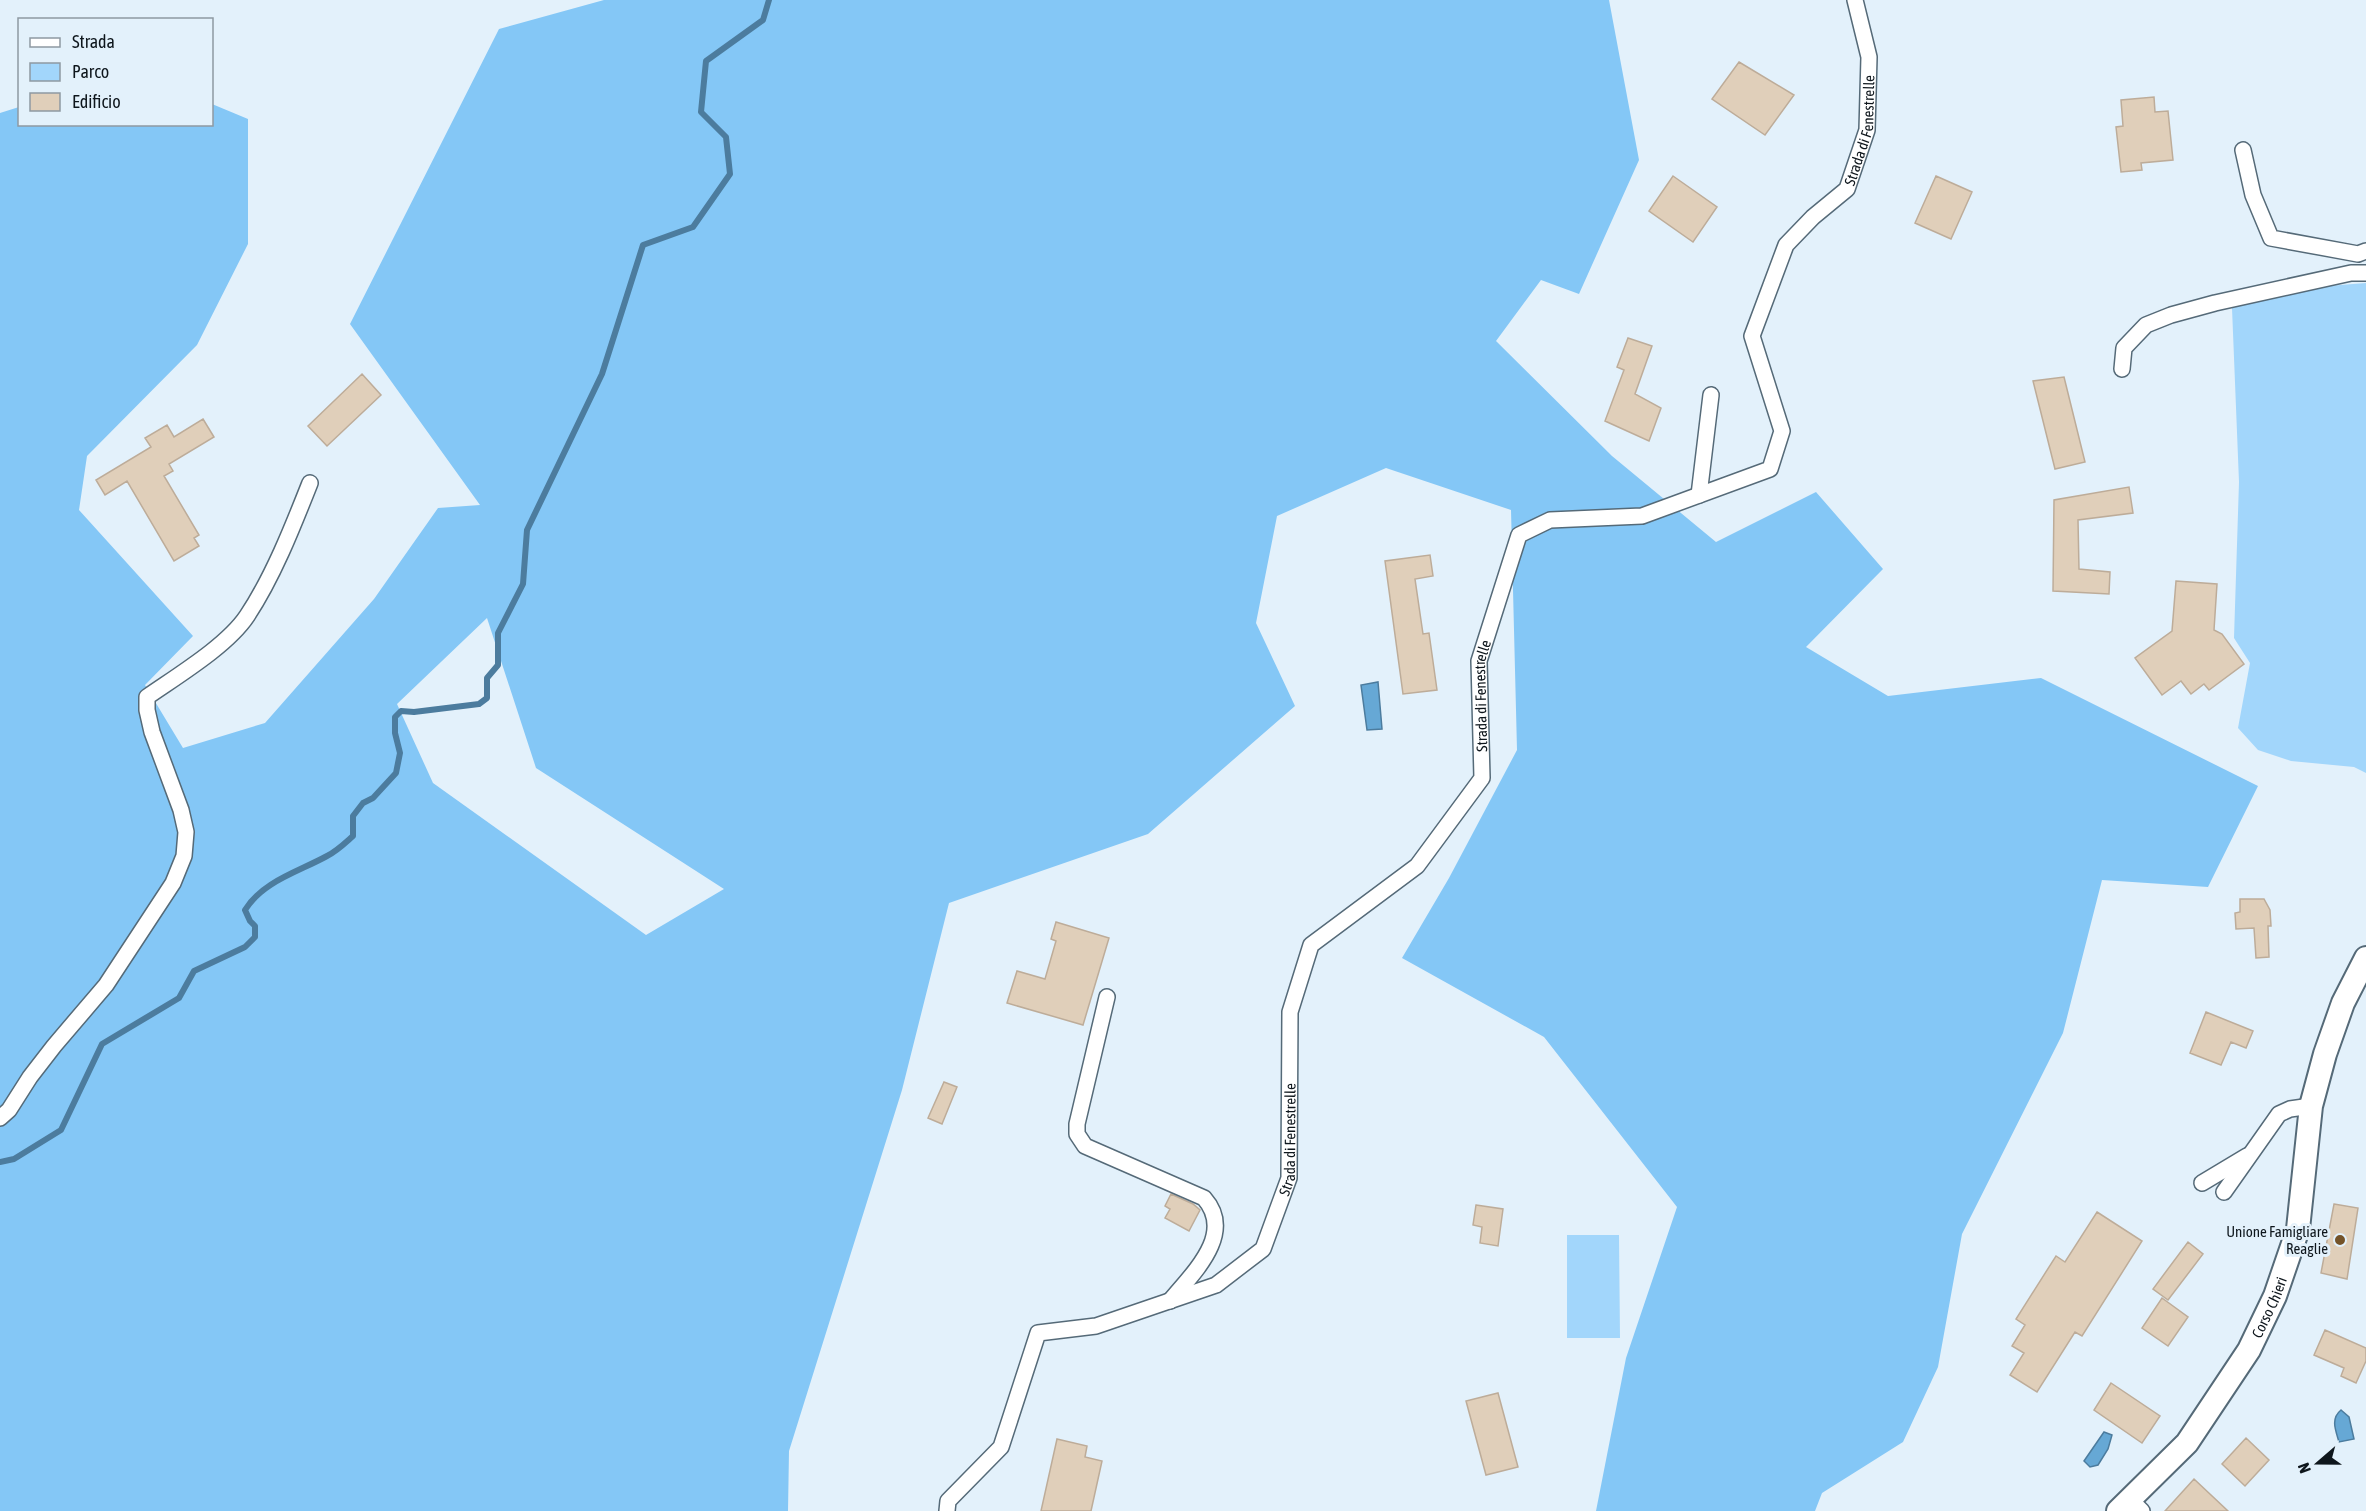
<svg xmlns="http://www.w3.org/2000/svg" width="2366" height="1511" viewBox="0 0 2366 1511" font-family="'Asap Condensed',sans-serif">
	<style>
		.green { fill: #a2d6fb }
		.forest { fill: #84c7f6; fill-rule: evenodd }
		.water { fill: #66a8d5; stroke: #4c7c9e; stroke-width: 1.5 }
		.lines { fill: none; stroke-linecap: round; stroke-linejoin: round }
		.stream { stroke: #4c7c9e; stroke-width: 6 }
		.building { fill: #e0cfba; stroke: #bdac99; stroke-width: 1.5 }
		.street-casing { stroke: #556a78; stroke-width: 18 }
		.secondary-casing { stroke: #556a78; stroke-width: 26 }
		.street { stroke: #fff; stroke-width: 15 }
		.secondary { stroke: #fff; stroke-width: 22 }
		.poi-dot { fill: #745329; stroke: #e3f1fb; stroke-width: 2 }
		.labels { text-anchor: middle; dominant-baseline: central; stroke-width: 6; stroke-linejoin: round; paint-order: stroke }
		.street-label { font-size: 15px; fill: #0e161c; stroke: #e3f1fb }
		.poi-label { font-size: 15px; fill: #0e161c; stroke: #e3f1fb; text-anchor: end }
	</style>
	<rect width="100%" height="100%" fill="#e3f1fb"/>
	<path class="green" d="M2366,283V773L2354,767L2291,761L2258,750L2238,728L2250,663L2234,638L2239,482L2232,308L2315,287Z
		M1567,1235H1619L1620,1338H1567Z"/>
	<path class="forest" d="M604,0H1609L1639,160L1579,294L1541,280L1496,341L1612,456L1716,542L1816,492L1883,569L1806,647L1888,696L2041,678L2258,786L2208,887L2102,880L2063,1033L1962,1234L1938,1367L1903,1442L1822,1493L1815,1511H1596L1626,1358L1677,1207L1544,1037L1402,958L1449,878L1517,750L1511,510L1386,468L1277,516L1256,623L1295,706L1148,834L949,903L902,1090L789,1451L788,1511H0V113L19,107L20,124H212V104L248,119V244L197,345L87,456L79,510L193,636L145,685L183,748L265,723L374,599L438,508L480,505L350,324L499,29ZM487,618L536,768L724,889L646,935L433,783L397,704Z"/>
	<path class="water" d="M1378,682L1382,729L1367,730L1361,685Z
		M2341,1410L2349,1417L2354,1439L2339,1442C2336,1431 2330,1419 2341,1410Z
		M2104,1432L2112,1435L2108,1449L2098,1465L2090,1467L2084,1461Z"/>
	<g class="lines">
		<path class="stream" d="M0,1162L14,1159L61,1130L102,1044L179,998L194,971L245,947L255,937V926L250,921L245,910C263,881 298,872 327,856C337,851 345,843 353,836V816L363,803L373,798L396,773L400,753L395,733V717L401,711L414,712L479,704L487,698V678L498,665V633L523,584L527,530L602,374L643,245L693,227L730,174L726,137L701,112L706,61L763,20L769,0"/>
	</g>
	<path class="building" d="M1739,62L1794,95L1765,135L1712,99Z
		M2154,97L2155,112L2168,111L2173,160L2141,163L2142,170L2121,172L2116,127L2123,126L2121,100Z
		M1673,176L1717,207L1693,242L1649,211Z
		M1936,176L1972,192L1951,239L1915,223Z
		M1628,338L1652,346L1635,394L1661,408L1649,441L1605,421L1624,370L1617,367Z
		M362,374L381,395L327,446L308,426Z
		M2064,377L2085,462L2055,469L2033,381Z
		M203,419L214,437L169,464L173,471L164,476L199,535L194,538L199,546L174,561L127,481L105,495L96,480L151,447L145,438L167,425L174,437Z
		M2129,487L2133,513L2078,520L2079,569L2110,572L2109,594L2053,591L2054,500Z
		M1430,555L1433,576L1415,579L1423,634L1429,633L1437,690L1403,694L1385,561Z
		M2176,581L2217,584L2214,630L2222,634L2244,664L2209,690L2204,684L2191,694L2181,681L2162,695L2135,658L2172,631Z
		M2240,899H2264L2270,910L2271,926H2268L2269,957L2256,958L2254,928L2236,929L2235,913L2240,912Z
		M1056,922L1109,938L1083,1025L1007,1003L1017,971L1045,979L1056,941L1051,939Z
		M2206,1012L2253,1031L2246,1048L2231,1042L2221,1065L2190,1053Z
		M944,1082L957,1087L942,1124L928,1118Z
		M1171,1194L1193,1204L1200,1210L1189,1231L1165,1218L1170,1209L1165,1206Z
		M2334,1204L2358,1208L2347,1279L2321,1273Z
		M1476,1205L1503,1209L1498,1246L1480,1243L1482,1227L1473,1225Z
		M2097,1212L2142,1241L2082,1336L2075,1332L2037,1392L2010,1375L2024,1353L2012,1346L2025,1325L2016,1319L2056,1256L2065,1262Z
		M2188,1242L2203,1254L2168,1300L2153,1289Z
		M2162,1298L2188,1317L2168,1346L2142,1328Z
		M2325,1330L2366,1348V1361L2356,1383L2341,1376L2344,1368L2314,1355Z
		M2111,1383L2160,1416L2142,1443L2094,1410Z
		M1498,1393L1518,1467L1486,1475L1466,1401Z
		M2246,1438L2269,1460L2245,1486L2222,1464Z
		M1057,1439L1087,1446L1085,1457L1102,1461L1091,1511H1041Z
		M2194,1479L2228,1511H2165Z"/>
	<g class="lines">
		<defs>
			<g id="street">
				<path d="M2243,150L2253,195L2271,238L2358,254L2366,251"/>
				<path d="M2122,369L2124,348L2146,325L2171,315L2215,303L2351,273H2366"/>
				<path d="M1699,495L1711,395"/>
				<path d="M1107,997L1077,1124V1134L1085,1146L1204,1198C1236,1234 1192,1274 1170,1301"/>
				<path d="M0,1118L9,1110L30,1077L54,1046L106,985L173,883L184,856L186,832L181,810L152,732L147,710V697C177,676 227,646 247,616C273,577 293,526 310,483"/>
				<path d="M2202,1183L2247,1156"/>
				<path d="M2224,1192L2279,1114L2290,1109L2311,1106"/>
				<path d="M2130,1499L2142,1511"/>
				<path id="s1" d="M947,1511L948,1501L1001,1447L1038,1333L1096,1326L1216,1285L1263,1249L1289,1178L1290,1012L1311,945L1417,866L1482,778L1479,661L1519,535L1550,520L1642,516L1770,469L1782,431L1752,336L1786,245L1813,217L1847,189L1867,130L1869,57L1855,0"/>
			</g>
			<g id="secondary">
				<path id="s2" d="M2118,1511L2187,1443L2249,1350L2275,1296L2298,1229L2311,1106L2325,1054L2343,1003L2366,958"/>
			</g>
		</defs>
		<use href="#street" class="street-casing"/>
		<use href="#secondary" class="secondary-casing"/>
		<use href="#street" class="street"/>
		<use href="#secondary" class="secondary"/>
	</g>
	<circle class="poi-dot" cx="2340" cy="1240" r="6"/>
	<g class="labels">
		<g class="street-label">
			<text stroke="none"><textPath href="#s1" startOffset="1896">Strada di Fenestrelle</textPath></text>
			<text stroke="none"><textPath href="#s1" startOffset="1086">Strada di Fenestrelle</textPath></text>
			<text stroke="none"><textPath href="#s1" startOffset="564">Strada di Fenestrelle</textPath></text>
			<text stroke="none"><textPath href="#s2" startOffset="256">Corso Chieri</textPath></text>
		</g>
		<g class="poi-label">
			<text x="2328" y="1231">Unione Famigliare<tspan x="2328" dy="17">Reaglie</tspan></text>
		</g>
	</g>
	<rect x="18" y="18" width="195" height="108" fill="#e3f1fb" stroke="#8e99a2" stroke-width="1.5"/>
	<rect x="30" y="38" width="30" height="9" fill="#ffffff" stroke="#8e99a2" stroke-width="1.5"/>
	<text x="72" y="48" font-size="18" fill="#0e161c">Strada</text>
	<rect x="30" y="63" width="30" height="18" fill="#a2d6fb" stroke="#8e99a2" stroke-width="1.5"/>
	<text x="72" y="78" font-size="18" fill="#0e161c">Parco</text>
	<rect x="30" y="93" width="30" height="18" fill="#e0cfba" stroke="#8e99a2" stroke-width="1.5"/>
	<text x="72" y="108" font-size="18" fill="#0e161c">Edificio</text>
	<g transform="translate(2318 1463) rotate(250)" stroke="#e3f1fb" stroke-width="4.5" paint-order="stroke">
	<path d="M0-4.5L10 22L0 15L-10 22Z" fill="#0e161c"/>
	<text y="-9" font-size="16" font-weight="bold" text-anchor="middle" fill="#0e161c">N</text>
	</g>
</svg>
